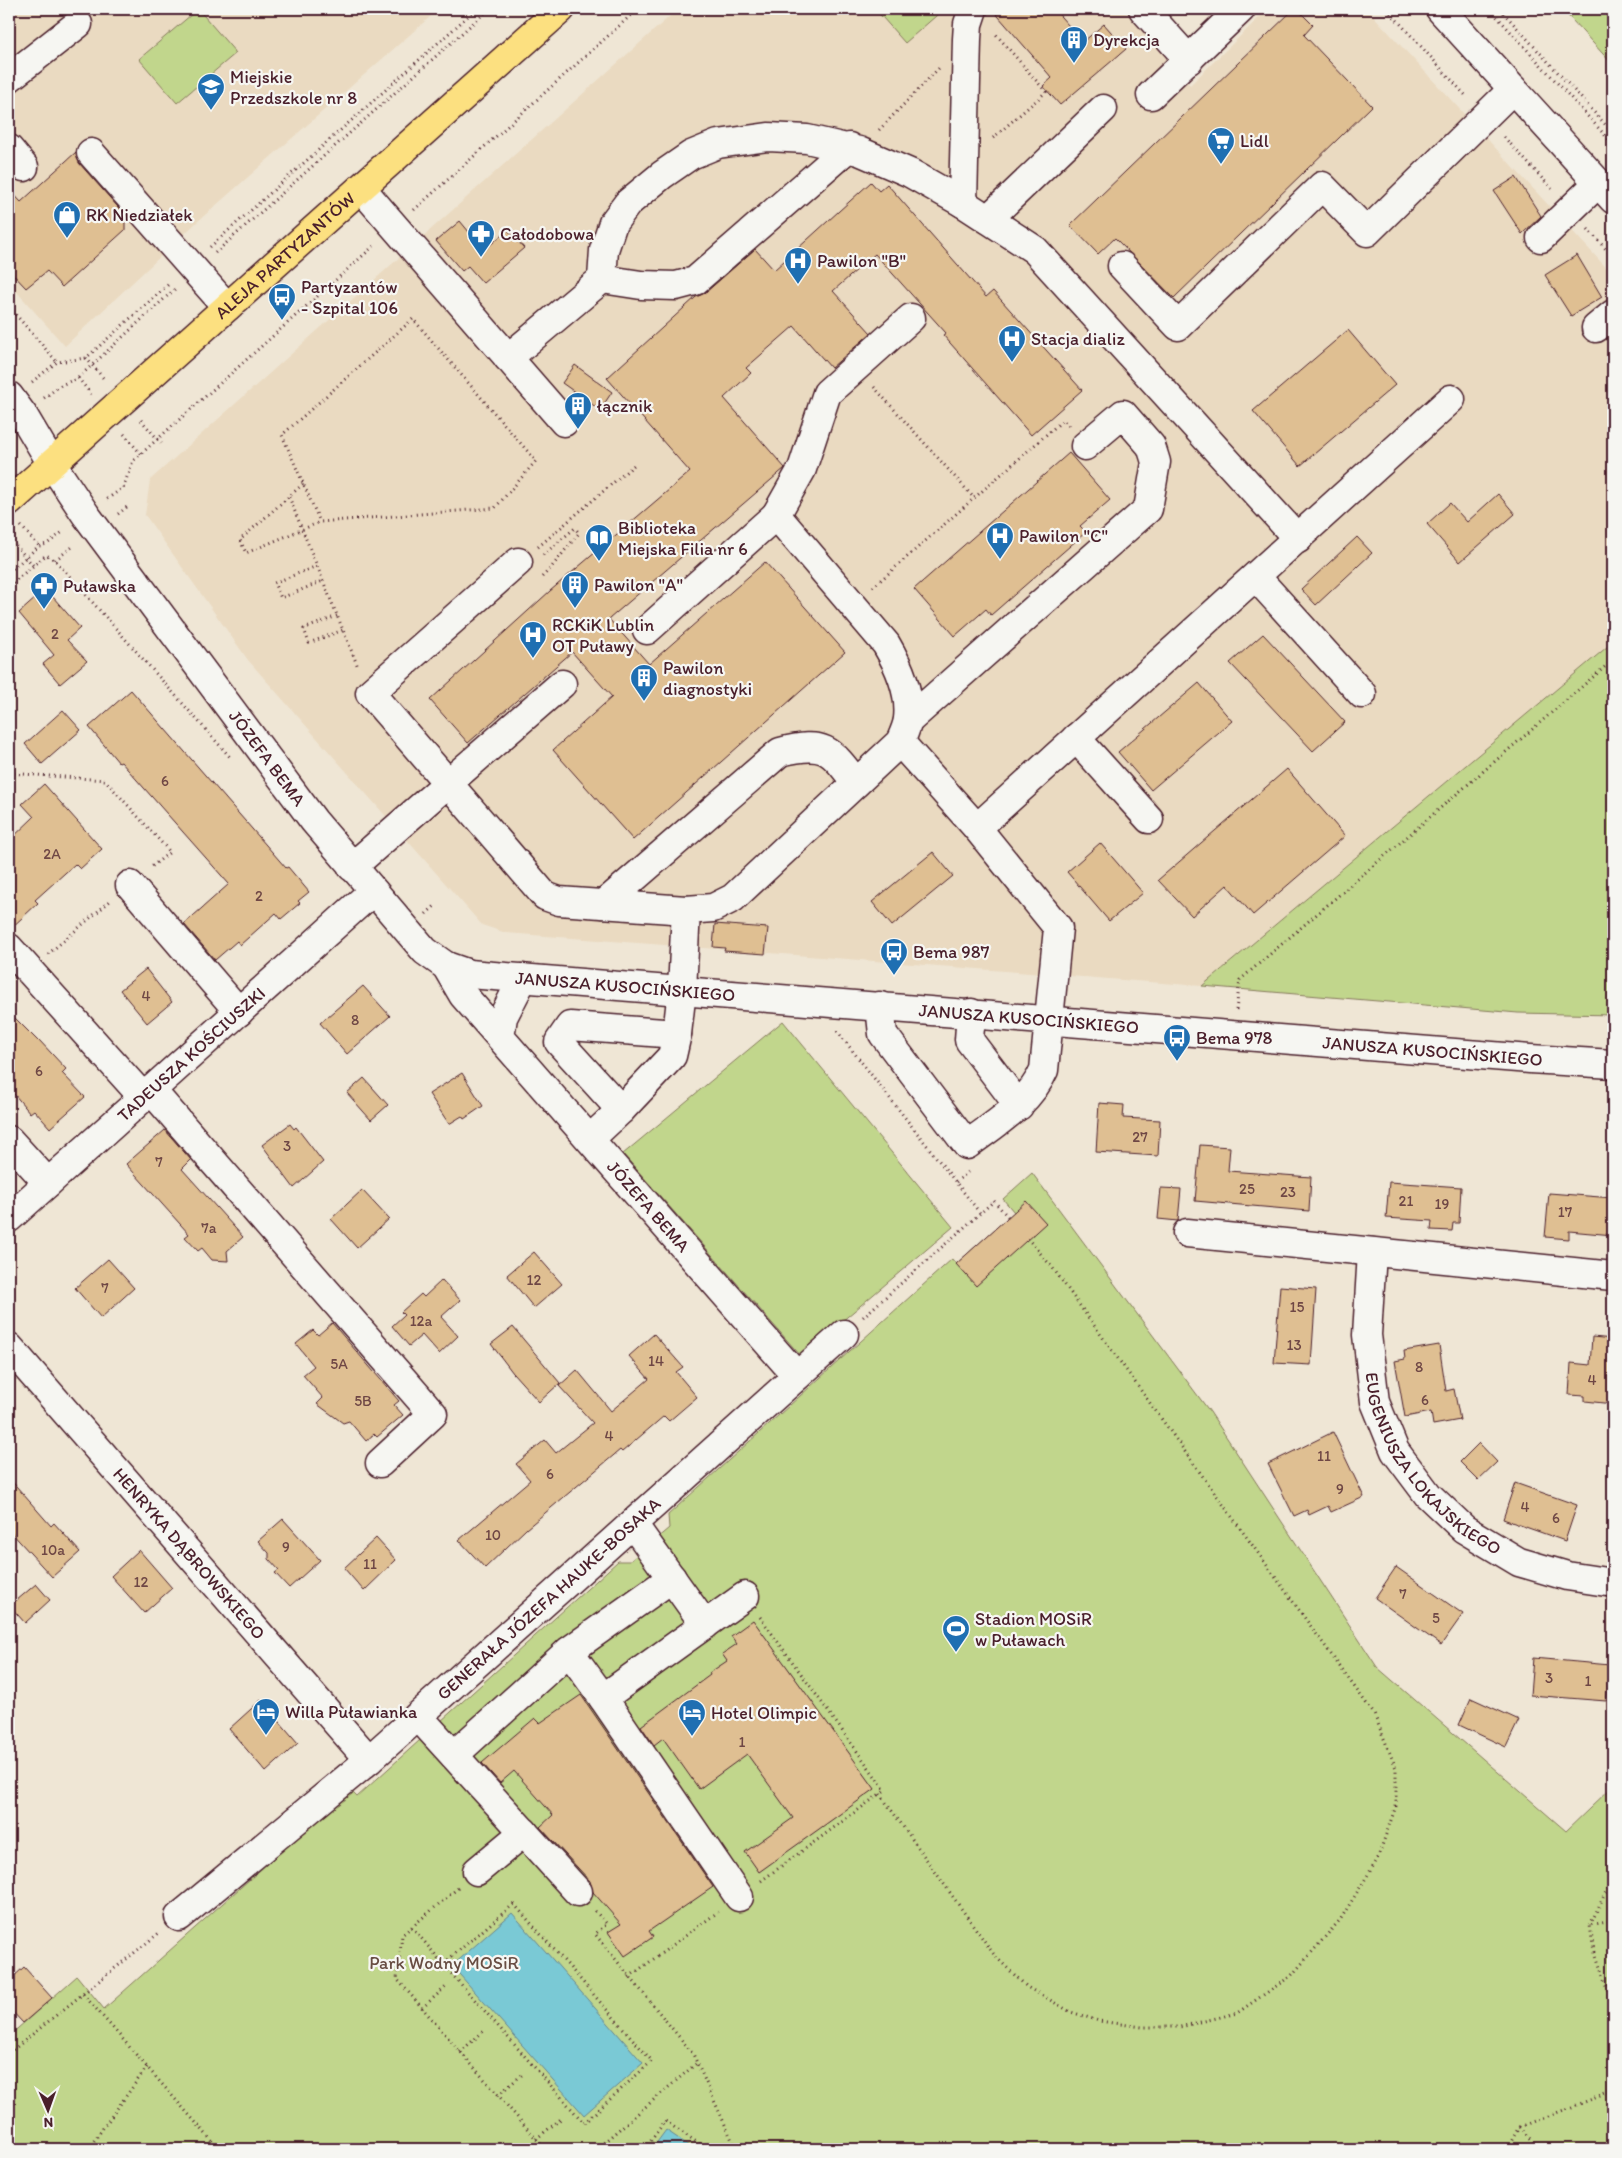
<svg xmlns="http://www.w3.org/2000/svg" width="1622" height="2158" viewBox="0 0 1622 2158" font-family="Itim,sans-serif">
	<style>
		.built { fill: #eadac1 }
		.green { fill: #c1d68c; stroke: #867a5c }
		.water { fill: #7ac9d5; stroke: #678591 }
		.building { fill: #dfbf92; stroke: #4a1f2b }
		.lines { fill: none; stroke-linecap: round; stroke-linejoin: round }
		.minor-casing { stroke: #4a1f2b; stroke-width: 31 }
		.major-casing { stroke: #4a1f2b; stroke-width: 31 }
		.path { stroke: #4a1f2b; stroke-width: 3; stroke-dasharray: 1 4; stroke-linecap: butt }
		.minor { stroke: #f6f6f2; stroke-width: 28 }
		.major { stroke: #fce080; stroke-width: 28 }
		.labels { text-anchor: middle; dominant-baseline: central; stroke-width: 4.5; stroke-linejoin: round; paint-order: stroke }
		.number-label { font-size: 15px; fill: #6f4745 }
		.poi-label { font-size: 18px; fill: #4a1f2b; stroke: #f6f6f2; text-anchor: start }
		.street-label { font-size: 18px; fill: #4a1f2b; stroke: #f6f6f2 }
		.park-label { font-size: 18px; fill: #684d43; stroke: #f6f6f2 }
	</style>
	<rect width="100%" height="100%" fill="#efe6d5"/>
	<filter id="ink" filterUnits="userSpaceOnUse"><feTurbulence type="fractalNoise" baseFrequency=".02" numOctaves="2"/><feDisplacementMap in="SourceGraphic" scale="10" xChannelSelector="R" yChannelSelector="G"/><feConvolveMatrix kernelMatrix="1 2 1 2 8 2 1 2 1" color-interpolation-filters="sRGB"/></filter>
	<g filter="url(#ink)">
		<path class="built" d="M9,9H439L197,222L65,346L9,283Z
			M678,9H1123L1190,85L1268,9H1367L1613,275V642L1202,986L506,933L482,925L248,660L145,515L150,480Z"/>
		<path class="green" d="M198,9L236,53L177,103L139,59Z
			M875,9H944L905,43Z
			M1562,9H1613V65Z
			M1613,642V1015L1518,1013L1202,986Z
			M783,1021L953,1227L801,1356L623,1154Z
			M1032,1173L1210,1412L1377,1667L1566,1831L1613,1786V2149H9V2036L77,1976L104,2009L350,1790L357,1797L618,1561H630L669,1528L668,1515L952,1259L956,1264L1014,1212L1003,1199Z"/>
		<path class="water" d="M512,1913L643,2063L584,2115L452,1966Z
			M666,2130L694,2149H652Z"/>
		<path class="building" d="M992,9H1054L1083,42L1104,24L1126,49L1060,105L1043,86L1052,78Z
			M1294,9H1297L1313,25L1304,35L1372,106L1174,298L1115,238L1098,254L1070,225Z
			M76,152L79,163L125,215V230L62,287L47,271L26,288L9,270V189L21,202Z
			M1516,177L1541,216L1522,234L1494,191Z
			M871,182L879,191L887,184L986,297L993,291L1082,390L1031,435L943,335L946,333L875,254L833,291L871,333L831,368L794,326L746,368L751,373L724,398L785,468L609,619L649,664L765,562L845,652L633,840L553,750L612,697L572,652L468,743L430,700L550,591L690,472L607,378L696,297L705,293L755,249L774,270Z
			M460,221L484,250L508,230L524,248L483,283L468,266L462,271L436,241Z
			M1577,255L1602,297L1571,316L1545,275Z
			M1348,330L1395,385L1300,466L1253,411Z
			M575,365L612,392L600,410L562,383Z
			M1069,453L1110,500L1080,526L1086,532L991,615L986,609L955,636L914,589Z
			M1498,494L1515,514L1460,562L1427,524L1450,503L1467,522Z
			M1357,537L1372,553L1316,605L1301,589Z
			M46,589L80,628L67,640L87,661L60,684L43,664L54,655L19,613Z
			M1263,634L1345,722L1313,751L1230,663Z
			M1199,683L1232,721L1151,790L1118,752Z
			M131,690L286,868L288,867L309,892L298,901L300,903L281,919L276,913L240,945L237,941L215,960L184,924L229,884L121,762L119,763L89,727Z
			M63,710L81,730L42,764L25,744Z
			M1287,769L1345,836L1253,915L1227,885L1192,916L1158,880Z
			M44,784L102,849L80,869L75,864L35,900L38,903L9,930V841L34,817L22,804Z
			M1100,843L1143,893L1109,921L1067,872Z
			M933,852L953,876L892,926L872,902Z
			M715,924L768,928L765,954L724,951L725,948L713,947Z
			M146,969L172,1002L147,1023L120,990Z
			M363,986L390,1016L347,1054L320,1023Z
			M9,1012L38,1041L39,1040L66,1069L62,1073L85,1097L50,1128L34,1110L30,1113L9,1088Z
			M462,1073L483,1106L464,1119L462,1116L449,1124L429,1094Z
			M364,1078L388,1105L371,1120L347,1093Z
			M1099,1103L1124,1105L1123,1118L1160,1120L1158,1156L1096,1152Z
			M290,1124L294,1129L296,1127L323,1162L294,1188L262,1145Z
			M165,1130L191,1160L182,1169L243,1237L227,1251L228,1261L212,1260L202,1248L198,1251L185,1237L189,1234L126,1164Z
			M1200,1145L1230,1147L1228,1171L1311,1177L1309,1211L1195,1201Z
			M1389,1182L1461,1187L1459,1223H1453L1452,1231L1431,1230L1432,1221L1386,1218Z
			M1161,1188L1181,1189L1178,1221L1158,1219Z
			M362,1190L389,1219L357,1248L331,1219Z
			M1549,1193L1613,1198V1235L1569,1231V1239L1545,1237Z
			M1026,1201L1046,1223L976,1286L956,1264Z
			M534,1252L562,1284L534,1308L507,1275Z
			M108,1259L134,1288L101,1318L75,1288Z
			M442,1280L460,1300L441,1317L458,1336L439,1354L422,1335L409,1346L392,1326L404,1315L401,1312L421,1294L424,1297Z
			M1280,1286L1316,1289L1311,1365L1274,1363Z
			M332,1323L399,1401L394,1405L403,1415L377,1437L374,1434L366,1441L349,1421L343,1423L317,1404L323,1398L303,1375L314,1366L296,1344L313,1330L318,1335Z
			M513,1327L560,1383L539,1402L513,1373L491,1344Z
			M654,1334L683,1367L676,1372L697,1397L669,1421L664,1416L622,1452L620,1450L526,1529L485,1568L459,1540L530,1480L516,1464L545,1440L556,1453L593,1423L559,1386L577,1370L611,1411L649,1379L629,1356Z
			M1592,1337L1613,1339V1404L1585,1401V1396L1569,1395L1571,1363L1590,1365Z
			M1439,1345L1446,1391L1454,1389L1460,1420L1433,1425L1431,1412L1405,1417L1395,1361L1405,1359L1404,1351Z
			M1333,1432L1364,1497L1331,1512L1328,1506L1309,1515L1307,1510L1294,1516L1268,1464Z
			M1479,1443L1497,1462L1478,1480L1460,1462Z
			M9,1478L51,1526L54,1523L80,1552L52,1577L9,1530Z
			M1515,1483L1577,1505L1565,1541L1503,1519Z
			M283,1519L320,1560L289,1588L275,1573L279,1570L269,1559V1553L258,1541Z
			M376,1538L396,1560L364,1591L344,1568Z
			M139,1550L172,1588L144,1613L111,1576Z
			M1396,1567L1463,1614L1441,1645L1375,1598Z
			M36,1584L50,1600L25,1623L10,1606Z
			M753,1620L875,1789L759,1872L745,1852L793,1818L747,1754L699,1789L663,1738L654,1745L641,1726L710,1675L709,1673L727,1661L722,1654L737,1644L731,1636Z
			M1533,1658L1610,1665L1606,1701L1530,1695Z
			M581,1695L713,1887L649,1931L653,1937L625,1956L608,1932L621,1924L593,1892L590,1881L540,1827L553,1815L514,1771L500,1783L482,1763L535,1718L540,1723Z
			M1471,1698L1519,1720L1506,1747L1459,1725Z
			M261,1700L298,1743L266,1772L229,1729Z
			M24,1967L52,1998L23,2023L9,2008V1981Z"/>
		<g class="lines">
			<defs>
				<g id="minor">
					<path d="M1143,9L1189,60"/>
					<path d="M1440,9L1613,199"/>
					<path d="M9,78L78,24"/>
					<path d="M1151,95L1241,9"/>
					<path d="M849,147L695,281L676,286L641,285L602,279L604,250L613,223L628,203L662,175L691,155L718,144L768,137L807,139L859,151L910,173L963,203L1035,250L1298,539"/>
					<path d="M9,149L24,167"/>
					<path d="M91,153L227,307"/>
					<path d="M361,188L564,422"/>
					<path d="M963,203L967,39L968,24L973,9"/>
					<path d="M988,219L1103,109"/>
					<path d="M1541,238L1598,183"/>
					<path d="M1122,266L1178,326L1322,186L1367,232L1513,89"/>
					<path d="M1596,328L1613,314"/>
					<path d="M508,358L602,279"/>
					<path id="s1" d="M9,396L23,415L52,464L86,515L314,821L425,951L446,966L463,995L797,1376"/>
					<path d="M518,562L370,693L448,783L562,684"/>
					<path d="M1256,577L1362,694"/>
					<path d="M647,630L776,515"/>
					<path d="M908,721L1148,509L1156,462L1151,446L1123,414L1085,446"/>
					<path d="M1076,738L1149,819"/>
					<path d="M900,742L977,828L1451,399"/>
					<path d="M352,867L448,783L545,896L559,901L686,910"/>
					<path d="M130,885L239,1012"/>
					<path d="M604,904L780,752C824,741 830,748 856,783"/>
					<path d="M9,948L143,1097"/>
					<path id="s2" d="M446,966L469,974L1530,1059L1613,1064"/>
					<path d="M880,1006L883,1034L967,1145C996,1123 1029,1104 1044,1070L1058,928L977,828"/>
					<path d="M971,1013L969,1040L1019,1106"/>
					<path d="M500,1037L503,1017L523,978"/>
					<path d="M151,1090L433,1414L380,1463"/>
					<path d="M621,1110L559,1042L570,1026L677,1034"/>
					<path d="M590,1139L621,1110L672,1056L677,1034L682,990L686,910L713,908L733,898L900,742C903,735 907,727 908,719C911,693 899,666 886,644L776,515L802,469L827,393L911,318"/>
					<path d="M9,1140L48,1183"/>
					<path id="s3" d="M9,1218L373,891"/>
					<path d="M1187,1233L1613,1276"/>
					<path id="s4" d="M1372,1252L1367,1335L1375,1402L1395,1451L1428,1495L1464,1529L1519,1562L1567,1576L1613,1583"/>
					<path id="s5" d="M9,1347L369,1760"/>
					<path d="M633,1524L705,1625"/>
					<path d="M569,1651L603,1698L739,1897"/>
					<path d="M603,1698L745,1596"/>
					<path d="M418,1716L578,1892"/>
					<path d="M454,1755L569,1651L672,1578"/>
					<path d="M477,1871L524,1832"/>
					<path id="s6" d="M179,1917L369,1760L844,1334"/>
				</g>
				<g id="major">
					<path id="s7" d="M9,502L561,9"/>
				</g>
			</defs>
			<use href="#minor" class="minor-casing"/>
			<use href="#major" class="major-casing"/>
			<path class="path" d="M1387,9L1467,97
				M1490,9L1613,144
				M1500,9L1613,133
				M879,130L939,68
				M1504,137L1552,189
				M993,138L1046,92L995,33
				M414,210L638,9
				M1588,229L1613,257
				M210,247L476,9
				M215,253L489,9
				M9,307L57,362
				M86,358L105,380
				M78,378L91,394
				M32,382L57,362L86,358L170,283
				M874,387L974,498
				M44,398L61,385L78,378L175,289
				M141,420L163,445
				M124,434L141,454
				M303,484L240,540L246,553L320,522L495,508L536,461L413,319L282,435L320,522
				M289,497L358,667
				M107,499L123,488L133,461L376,244
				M118,514L127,507
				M21,526L39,546
				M9,538L33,565
				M538,547L634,465
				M55,560L75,545
				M317,566L274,583L281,598L323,581
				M9,572L39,546L47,544L64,531
				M542,577L550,569L579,533L575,528L543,555
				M9,586L46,555L55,560L231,758
				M873,587L1063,420L1069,426
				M337,616L304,629L309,643L343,630
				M9,773L105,780L170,852L150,868
				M426,914L437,904
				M48,954L110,901
				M1236,1010L1240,980L1613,660
				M837,1031L980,1213
				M956,1182L968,1172
				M863,1317L994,1201L1008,1217
				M760,1617L885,1790L880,1794L995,1956L1027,1987L1071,2012L1099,2021L1142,2027H1180L1237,2013L1291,1976L1340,1920L1377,1860L1396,1806V1768L1374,1714L1052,1267L1028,1239
				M761,1881L880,1794
				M458,1888L402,1935L397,1979L545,2149
				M514,1904L652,2061L584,2123L443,1964Z
				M595,1911L607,1924L595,1934L693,2054L736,2149
				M1613,1921L1590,1925L1593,1946L1613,2007
				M1590,1925L1613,1877
				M412,1927L443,1964
				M629,1977L718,1912
				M83,1994L219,2149
				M422,2008L447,1986
				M460,2052L485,2030
				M9,2053L159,1933
				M498,2095L523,2074
				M1520,2127L1537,2149
				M536,2139L562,2118
				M88,2149L147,2067
				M596,2149L697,2063
				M645,2149L665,2121L707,2149
				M1508,2149L1520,2127L1613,2091"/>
			<use href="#minor" class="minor"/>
			<use href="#major" class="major"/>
		</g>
	</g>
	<defs>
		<symbol id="building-pin" viewBox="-11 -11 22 30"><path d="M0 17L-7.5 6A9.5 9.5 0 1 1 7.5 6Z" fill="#1f6fb2" stroke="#f6f6f2"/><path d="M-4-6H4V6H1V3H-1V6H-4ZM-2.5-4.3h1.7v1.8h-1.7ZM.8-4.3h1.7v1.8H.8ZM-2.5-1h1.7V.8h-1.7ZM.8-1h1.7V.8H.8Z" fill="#fff"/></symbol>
		<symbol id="school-pin" viewBox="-11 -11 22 30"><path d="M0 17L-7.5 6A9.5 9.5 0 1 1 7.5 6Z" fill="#1f6fb2" stroke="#f6f6f2"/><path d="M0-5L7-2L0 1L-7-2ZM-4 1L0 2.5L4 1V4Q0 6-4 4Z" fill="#fff"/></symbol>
		<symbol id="supermarket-pin" viewBox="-11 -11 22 30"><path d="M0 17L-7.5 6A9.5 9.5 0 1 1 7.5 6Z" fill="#1f6fb2" stroke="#f6f6f2"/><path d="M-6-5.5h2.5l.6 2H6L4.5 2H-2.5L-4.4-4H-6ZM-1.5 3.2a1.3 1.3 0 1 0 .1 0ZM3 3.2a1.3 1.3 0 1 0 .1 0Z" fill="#fff"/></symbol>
		<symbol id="shop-pin" viewBox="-11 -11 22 30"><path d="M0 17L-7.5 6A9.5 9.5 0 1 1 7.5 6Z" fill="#1f6fb2" stroke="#f6f6f2"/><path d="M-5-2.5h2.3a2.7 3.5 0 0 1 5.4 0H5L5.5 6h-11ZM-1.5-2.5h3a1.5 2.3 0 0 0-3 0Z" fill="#fff"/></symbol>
		<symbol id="pharmacy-pin" viewBox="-11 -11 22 30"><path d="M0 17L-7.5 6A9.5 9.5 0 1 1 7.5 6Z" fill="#1f6fb2" stroke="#f6f6f2"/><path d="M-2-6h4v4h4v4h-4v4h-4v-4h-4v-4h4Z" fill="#fff"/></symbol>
		<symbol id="hospital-pin" viewBox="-11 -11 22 30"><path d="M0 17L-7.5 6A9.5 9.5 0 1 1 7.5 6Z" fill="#1f6fb2" stroke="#f6f6f2"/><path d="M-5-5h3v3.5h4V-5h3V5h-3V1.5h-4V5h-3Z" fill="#fff"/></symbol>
		<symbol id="bus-pin" viewBox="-11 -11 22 30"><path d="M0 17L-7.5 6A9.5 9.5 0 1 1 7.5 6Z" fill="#1f6fb2" stroke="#f6f6f2"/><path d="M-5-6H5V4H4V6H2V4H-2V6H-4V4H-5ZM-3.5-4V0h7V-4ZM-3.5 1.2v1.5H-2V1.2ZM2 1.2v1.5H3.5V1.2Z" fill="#fff"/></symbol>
		<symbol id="library-pin" viewBox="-11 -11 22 30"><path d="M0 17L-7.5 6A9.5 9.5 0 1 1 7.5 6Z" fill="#1f6fb2" stroke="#f6f6f2"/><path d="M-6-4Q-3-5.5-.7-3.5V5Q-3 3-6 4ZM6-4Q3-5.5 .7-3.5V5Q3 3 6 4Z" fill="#fff"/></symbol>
		<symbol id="stadium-pin" viewBox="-11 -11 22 30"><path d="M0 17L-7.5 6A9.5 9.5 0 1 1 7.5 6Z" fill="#1f6fb2" stroke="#f6f6f2"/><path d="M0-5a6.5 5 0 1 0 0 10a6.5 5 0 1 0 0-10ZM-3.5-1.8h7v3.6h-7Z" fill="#fff"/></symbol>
		<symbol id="hotel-pin" viewBox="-11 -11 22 30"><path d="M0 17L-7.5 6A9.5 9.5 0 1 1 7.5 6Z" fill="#1f6fb2" stroke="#f6f6f2"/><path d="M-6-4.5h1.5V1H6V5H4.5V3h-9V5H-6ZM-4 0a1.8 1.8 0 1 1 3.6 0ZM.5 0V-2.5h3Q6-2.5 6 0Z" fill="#fff"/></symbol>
	</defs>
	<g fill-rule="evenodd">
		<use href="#building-pin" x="1058" y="24" width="32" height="43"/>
		<use href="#school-pin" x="195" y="71" width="32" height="43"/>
		<use href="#supermarket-pin" x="1205" y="125" width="32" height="43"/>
		<use href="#shop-pin" x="51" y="199" width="32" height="43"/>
		<use href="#pharmacy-pin" x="465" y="218" width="32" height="43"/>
		<use href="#hospital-pin" x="782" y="245" width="32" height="43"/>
		<use href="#bus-pin" x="266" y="281" width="32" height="43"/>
		<use href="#hospital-pin" x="996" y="323" width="32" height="43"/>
		<use href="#building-pin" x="562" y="390" width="32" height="43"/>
		<use href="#hospital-pin" x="984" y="520" width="32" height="43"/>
		<use href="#library-pin" x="583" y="522" width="32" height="43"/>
		<use href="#building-pin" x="559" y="569" width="32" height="43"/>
		<use href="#pharmacy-pin" x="28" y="570" width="32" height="43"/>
		<use href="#hospital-pin" x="517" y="619" width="32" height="43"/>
		<use href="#building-pin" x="628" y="662" width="32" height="43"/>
		<use href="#bus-pin" x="878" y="936" width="32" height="43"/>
		<use href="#bus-pin" x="1161" y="1022" width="32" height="43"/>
		<use href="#stadium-pin" x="940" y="1613" width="32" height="43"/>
		<use href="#hotel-pin" x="250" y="1696" width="32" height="43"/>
		<use href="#hotel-pin" x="676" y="1697" width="32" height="43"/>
	</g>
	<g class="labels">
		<g class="number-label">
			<text x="55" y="634">2</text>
			<text x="165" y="781">6</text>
			<text x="52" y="854">2A</text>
			<text x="259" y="896">2</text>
			<text x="146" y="996">4</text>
			<text x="355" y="1020">8</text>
			<text x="39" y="1071">6</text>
			<text x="1140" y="1137">27</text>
			<text x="287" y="1146">3</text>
			<text x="159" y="1162">7</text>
			<text x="1247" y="1189">25</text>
			<text x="1288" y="1192">23</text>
			<text x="1406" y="1201">21</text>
			<text x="1442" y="1204">19</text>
			<text x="1565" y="1212">17</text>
			<text x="209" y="1228">7a</text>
			<text x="534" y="1280">12</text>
			<text x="105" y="1288">7</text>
			<text x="1297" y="1307">15</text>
			<text x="421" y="1321">12a</text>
			<text x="1294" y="1345">13</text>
			<text x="656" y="1361">14</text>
			<text x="339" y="1364">5A</text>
			<text x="1419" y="1367">8</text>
			<text x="1592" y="1380">4</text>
			<text x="1425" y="1400">6</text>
			<text x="363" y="1401">5B</text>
			<text x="609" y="1436">4</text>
			<text x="1324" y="1456">11</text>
			<text x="550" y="1474">6</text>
			<text x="1340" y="1489">9</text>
			<text x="1525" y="1507">4</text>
			<text x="1556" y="1518">6</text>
			<text x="493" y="1535">10</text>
			<text x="286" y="1547">9</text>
			<text x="53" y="1550">10a</text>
			<text x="370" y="1564">11</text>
			<text x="141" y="1582">12</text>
			<text x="1403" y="1594">7</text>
			<text x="1436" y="1618">5</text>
			<text x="1549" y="1678">3</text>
			<text x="1588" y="1681">1</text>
			<text x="742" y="1742">1</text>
		</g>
		<g class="poi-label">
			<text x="1093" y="40">Dyrekcja</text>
			<text x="230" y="77">Miejskie<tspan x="230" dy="21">Przedszkole nr 8</tspan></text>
			<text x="1240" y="141">Lidl</text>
			<text x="86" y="215">RK Niedziałek</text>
			<text x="500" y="234">Całodobowa</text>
			<text x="817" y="261">Pawilon "B"</text>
			<text x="301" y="287">Partyzantów<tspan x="301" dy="21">- Szpital 106</tspan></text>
			<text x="1031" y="339">Stacja dializ</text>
			<text x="597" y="406">łącznik</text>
			<text x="618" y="528">Biblioteka<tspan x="618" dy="21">Miejska Filia nr 6</tspan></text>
			<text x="1019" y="536">Pawilon "C"</text>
			<text x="594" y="585">Pawilon "A"</text>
			<text x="63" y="586">Puławska</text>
			<text x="552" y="625">RCKiK Lublin<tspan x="552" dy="21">OT Puławy</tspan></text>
			<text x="663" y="668">Pawilon<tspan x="663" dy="21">diagnostyki</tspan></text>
			<text x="913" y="952">Bema 987</text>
			<text x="1196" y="1038">Bema 978</text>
			<text x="975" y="1619">Stadion MOSiR<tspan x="975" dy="21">w Puławach</tspan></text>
			<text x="285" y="1712">Willa Puławianka</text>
			<text x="711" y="1713">Hotel Olimpic</text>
		</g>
		<g class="street-label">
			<text stroke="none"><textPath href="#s7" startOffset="370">ALEJA PARTYZANTÓW</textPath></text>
			<text stroke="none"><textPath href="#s1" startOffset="445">JÓZEFA BEMA</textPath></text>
			<text stroke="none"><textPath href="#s2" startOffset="181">JANUSZA KUSOCIŃSKIEGO</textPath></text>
			<text stroke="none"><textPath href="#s2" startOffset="586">JANUSZA KUSOCIŃSKIEGO</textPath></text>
			<text stroke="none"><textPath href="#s2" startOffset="991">JANUSZA KUSOCIŃSKIEGO</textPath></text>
			<text stroke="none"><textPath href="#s3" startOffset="245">TADEUSZA KOŚCIUSZKI</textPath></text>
			<text stroke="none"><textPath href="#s1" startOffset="1035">JÓZEFA BEMA</textPath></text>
			<text stroke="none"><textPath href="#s4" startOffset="235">EUGENIUSZA LOKAJSKIEGO</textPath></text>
			<text stroke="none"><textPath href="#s5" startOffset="274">HENRYKA DĄBROWSKIEGO</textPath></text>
			<text stroke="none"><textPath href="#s6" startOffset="488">GENERAŁA JÓZEFA HAUKE-BOSAKA</textPath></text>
		</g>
		<g class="park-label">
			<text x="444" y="1963">Park Wodny MOSiR</text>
		</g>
	</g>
	<rect width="1622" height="2158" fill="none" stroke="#f6f6f2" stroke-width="30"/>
	<rect x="15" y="15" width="1592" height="2128" fill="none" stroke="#4a1f2b" stroke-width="2" filter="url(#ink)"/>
	<g transform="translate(48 2110) rotate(178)" stroke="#f6f6f2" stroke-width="4" paint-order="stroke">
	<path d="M0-4L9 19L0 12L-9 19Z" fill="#4a1f2b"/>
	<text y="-8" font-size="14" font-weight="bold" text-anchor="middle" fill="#4a1f2b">N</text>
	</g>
</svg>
